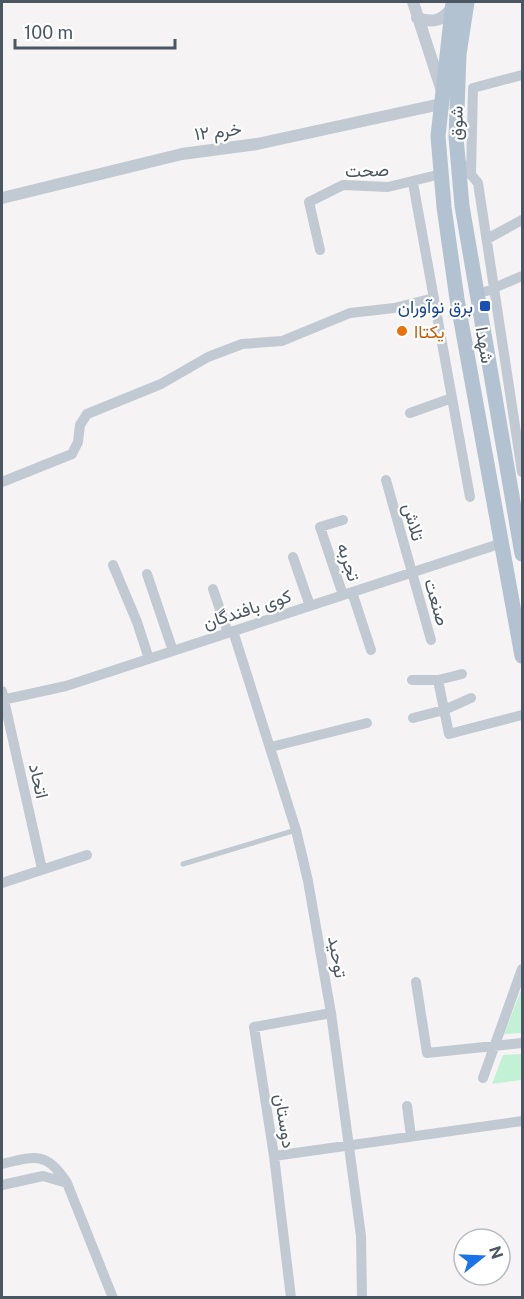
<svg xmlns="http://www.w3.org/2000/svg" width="524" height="1299" viewBox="0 0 524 1299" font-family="'Public Sans',Vazirmatn,sans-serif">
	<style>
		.grass { fill: #c3f1d5 }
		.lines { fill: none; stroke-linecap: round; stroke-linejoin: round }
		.service { stroke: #c1cad2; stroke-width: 5 }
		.minor { stroke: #c1cad2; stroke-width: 10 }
		.tertiary { stroke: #c1cad2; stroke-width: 12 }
		.primary { stroke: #b3c2d1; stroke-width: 15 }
		.transit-dot { fill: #1a4fb4; stroke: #fff; stroke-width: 2 }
		.food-dot { fill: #e8710a; stroke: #fff; stroke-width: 2 }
		.labels { text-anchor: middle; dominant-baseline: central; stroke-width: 4.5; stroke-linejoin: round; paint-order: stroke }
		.street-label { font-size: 18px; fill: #4a5661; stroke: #fff }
		.transit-label { font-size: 18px; fill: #164399; stroke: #fff; text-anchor: end }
		.food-label { font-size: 18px; fill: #c56008; stroke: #fff; text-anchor: start }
	</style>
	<rect width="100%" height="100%" fill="#f5f3f3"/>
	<path class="grass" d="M522,988V1033L504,1034Z
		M522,1054V1080L492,1084L503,1055Z"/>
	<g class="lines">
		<path class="service" d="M183,864L296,830"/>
		<path class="minor" d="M458,159L478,183L522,472
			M471,173L473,88L522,75
			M413,183L470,497
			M487,239L522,220
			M320,250L309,202L343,185L388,187L441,174
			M487,291L522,276
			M410,413L452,398
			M386,480L431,640
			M2,482L72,454L78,442L80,425L87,414L161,384L208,357L242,344L282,341L350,313L394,308L434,298
			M293,557L310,606
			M113,565L137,622L149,659
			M147,574L173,651
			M213,589L228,633
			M352,592L371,650
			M343,595L320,527L343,520
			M233,631L296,830L308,881L331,1013L361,1236L362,1298
			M412,680H438L449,734L522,715
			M438,680L462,674
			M2,691L42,869
			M2,700L66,686L502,543
			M413,718L444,710L471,698
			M271,747L367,723
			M2,883L87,855
			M416,982L427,1053L522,1043
			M483,1078L522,969
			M407,1106L411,1136
			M274,1156L522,1121
			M2,1164C35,1156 47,1151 67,1183L113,1298
			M2,1185L43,1176L67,1183
			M291,1298L274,1156L254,1027L331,1013"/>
		<path class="tertiary" d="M413,2L442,91
			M417,18C433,23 442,21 452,8
			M2,198L182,154L257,144L441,104"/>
		<path class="primary" d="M453,2L438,136L444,207L457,299L522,656
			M467,2L459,54L456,137L462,206L522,554"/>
	</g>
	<rect class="transit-dot" x="479" y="300" width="12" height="12" rx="3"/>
	<circle class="food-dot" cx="402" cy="331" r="6"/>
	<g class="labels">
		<g class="street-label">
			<text transform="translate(456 123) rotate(-89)">شوق</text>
			<text transform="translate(218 131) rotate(-7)">خرم ۱۲</text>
			<text transform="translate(367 170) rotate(-2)">صحت</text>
			<text transform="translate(485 345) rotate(80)">شهدا</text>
			<text transform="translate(414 522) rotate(75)">تلاش</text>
			<text transform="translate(349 562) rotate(72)">تجربه</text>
			<text transform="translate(437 602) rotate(74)">صنعت</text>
			<text transform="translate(247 609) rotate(-18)">کوی بافندگان</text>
			<text transform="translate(39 781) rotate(77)">اتحاد</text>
			<text transform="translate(338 957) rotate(80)">توحید</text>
			<text transform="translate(285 1121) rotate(81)">دوستان</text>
		</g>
		<g class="transit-label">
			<text x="473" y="306">برق نوآوران</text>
		</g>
		<g class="food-label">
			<text x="414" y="331">یکتاا</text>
		</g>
	</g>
	<rect width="524" height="1299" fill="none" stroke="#4a5661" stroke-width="6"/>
	<g transform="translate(482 1257) rotate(72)"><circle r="28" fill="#ffffff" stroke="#b7bbc0" stroke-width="1.5"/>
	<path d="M0-4.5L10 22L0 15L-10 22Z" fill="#1a73e8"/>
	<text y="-9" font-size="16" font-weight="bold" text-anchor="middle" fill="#4a5661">N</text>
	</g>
	<path d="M15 39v9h160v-9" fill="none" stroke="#4a5661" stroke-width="3"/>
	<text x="24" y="39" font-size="18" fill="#4a5661" stroke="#ffffff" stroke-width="4.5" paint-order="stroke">100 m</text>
</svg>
